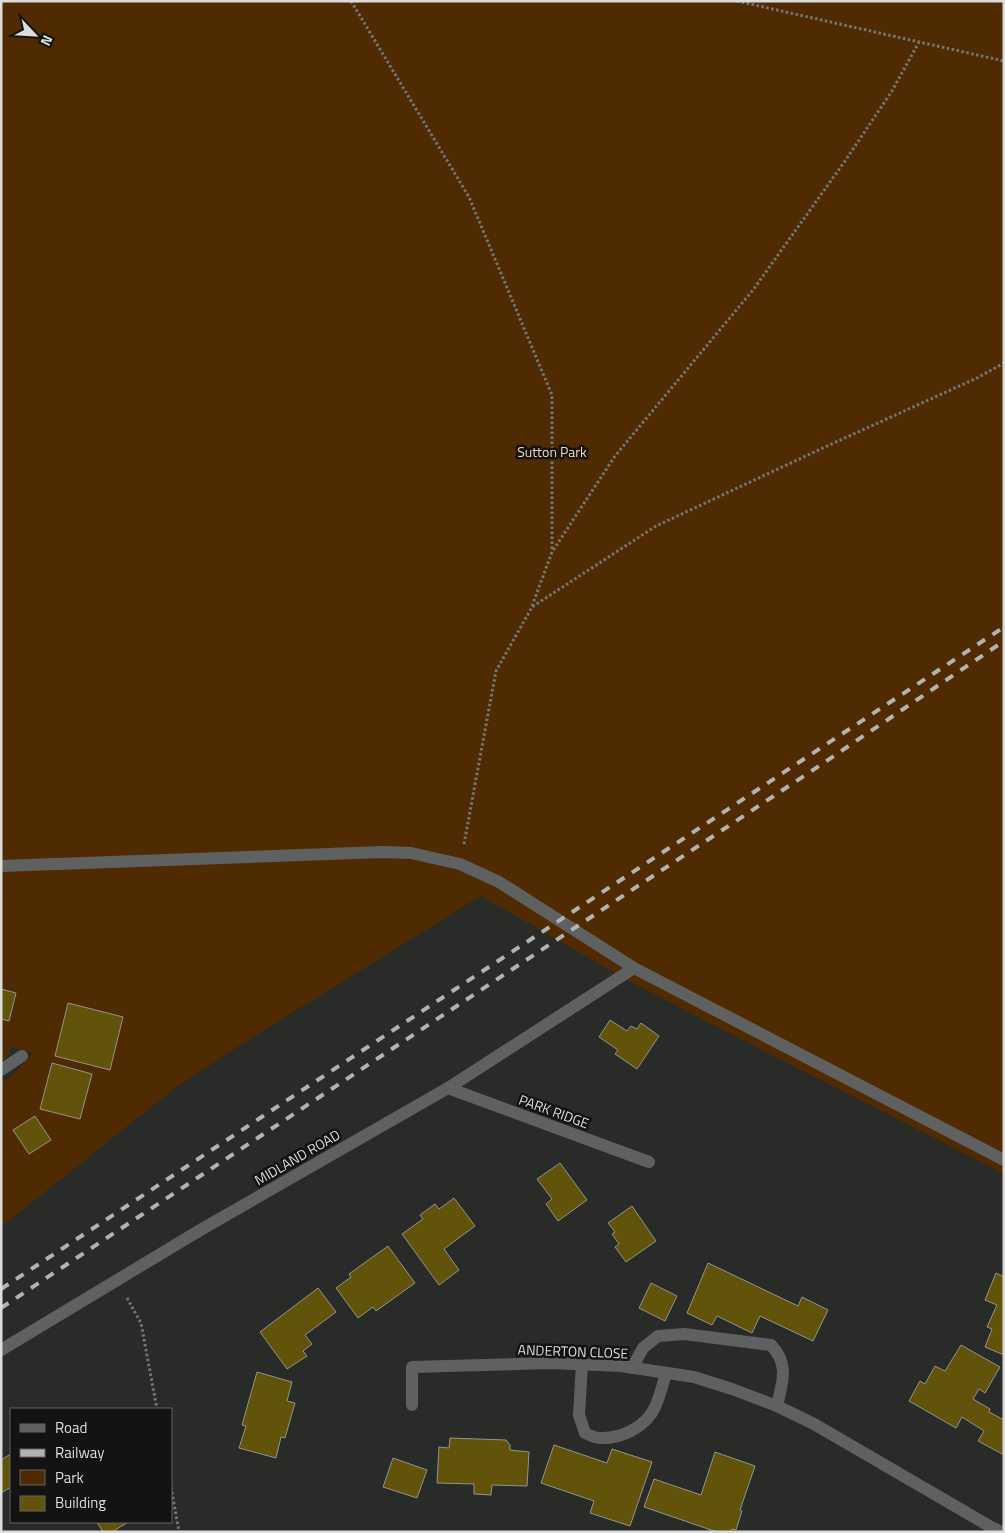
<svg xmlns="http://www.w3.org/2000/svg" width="1005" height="1533" viewBox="0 0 1005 1533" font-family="'Titillium Web',sans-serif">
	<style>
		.green { fill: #502a00 }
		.building { fill: #62530a; stroke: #94938f }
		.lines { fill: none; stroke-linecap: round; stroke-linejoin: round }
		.path { stroke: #747673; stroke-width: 3; stroke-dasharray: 2.5 2.5; stroke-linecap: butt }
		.lane { stroke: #5f6160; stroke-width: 12 }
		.street { stroke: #5f6160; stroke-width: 12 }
		.rail { stroke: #b2b3b1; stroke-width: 4; stroke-dasharray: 9 9; stroke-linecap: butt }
		.labels { text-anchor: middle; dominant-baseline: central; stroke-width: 5; stroke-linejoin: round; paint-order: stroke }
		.park-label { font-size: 14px; fill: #fad6b9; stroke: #131312 }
		.street-label { font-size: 14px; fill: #dcdddb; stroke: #131312 }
	</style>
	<rect width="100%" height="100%" fill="#292b28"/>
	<path class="green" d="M1,1H1004V1174L634,984L481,896L250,1039L174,1089L1,1227V1082L10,1078L33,1053L11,1047C10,1053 8,1059 1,1060Z"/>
	<path class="building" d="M1,989L16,993L9,1021L1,1019Z
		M68,1003L123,1017L110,1070L55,1056Z
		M610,1020L627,1031L631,1026L637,1029L641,1023L659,1036L637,1069L615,1054L618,1050L599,1037Z
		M52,1063L92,1074L80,1119L40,1109Z
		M35,1116L51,1140L29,1154L13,1130Z
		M560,1163L587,1200L558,1221L546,1204L552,1199L537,1179Z
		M454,1198L475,1226L444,1249L459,1270L439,1285L402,1234L423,1219L420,1215L435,1204L439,1209Z
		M632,1206L656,1241L626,1262L615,1247L619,1244L612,1234L615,1232L608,1223Z
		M388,1246L415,1283L376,1311L373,1307L358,1318L336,1288L351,1277L349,1274Z
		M708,1263L798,1306L802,1297L828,1310L813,1341L760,1316L752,1333L717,1316L712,1325L687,1313Z
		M996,1273L1004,1277V1355L985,1347L992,1329L987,1327L997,1305L985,1300Z
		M651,1283L677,1296L665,1321L639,1308Z
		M318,1288L336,1312L305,1335L312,1344L303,1351L307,1356L287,1369L260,1332Z
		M961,1345L1000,1367L985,1393L979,1389L973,1399L990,1409L989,1412L1004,1420V1455L978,1441L984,1431L962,1417L956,1428L909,1401L920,1381L925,1384L935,1366L945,1371Z
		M257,1372L292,1382L287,1401L295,1403L285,1438L281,1437L276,1458L239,1448L246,1426L242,1425Z
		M450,1438L506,1440L510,1445V1450L529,1452L527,1486L492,1485L491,1495L474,1494V1484L437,1483L439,1447L449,1448Z
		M554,1445L607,1463L612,1449L652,1462L630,1526L590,1513L594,1501L541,1483Z
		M715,1452L755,1466L740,1510L742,1511L736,1530L732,1529L731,1532H717L644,1507L654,1479L701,1495Z
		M9,1455L11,1458V1487L1,1493V1460Z
		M393,1458L427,1470L417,1498L383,1487Z
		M97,1522H128L112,1532H103Z"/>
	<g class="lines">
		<path class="path" d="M351,1L469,197L552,395V551
			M737,1L1004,61
			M532,606L552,552L615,456L753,290L845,161L892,91L919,42
			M464,844L496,671L532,607L656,526L825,447L977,378L1004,363
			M127,1298L141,1323L157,1409
			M171,1487L179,1532"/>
		<path class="lane" d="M1,866L382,852L411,853L460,864L499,882L634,968L1004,1160
			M448,1088L649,1162
			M1,1350L202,1229L448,1088L634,968
			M582,1364L579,1415L585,1433C589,1435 595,1438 600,1438C621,1439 646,1427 655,1407C660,1396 663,1384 666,1373
			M632,1368L643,1348L658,1336L684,1334L771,1345C790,1365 782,1383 777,1406"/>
		<path class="street" d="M1,1070L22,1056
			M412,1405V1367L550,1363L621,1366L694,1377L732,1389L777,1406L814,1424L991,1527L1002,1532"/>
		<path class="rail" d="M1,1289L1004,627
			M1,1308L819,766L1004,641"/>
	</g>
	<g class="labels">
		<g class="park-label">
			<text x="552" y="451">Sutton Park</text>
		</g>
		<g class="street-label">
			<text transform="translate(554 1111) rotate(20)">PARK RIDGE</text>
			<text transform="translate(297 1157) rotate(-30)">MIDLAND ROAD</text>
			<text transform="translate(573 1351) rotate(2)">ANDERTON CLOSE</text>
		</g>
	</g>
	<rect width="1005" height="1533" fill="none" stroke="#dcdddb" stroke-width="5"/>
	<rect x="10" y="1408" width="162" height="115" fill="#131312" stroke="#636462"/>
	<rect x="20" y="1424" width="25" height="8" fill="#5f6160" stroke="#636462"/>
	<text x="55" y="1433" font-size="15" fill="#dcdddb">Road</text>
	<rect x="20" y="1449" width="25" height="8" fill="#b2b3b1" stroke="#636462"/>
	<text x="55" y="1458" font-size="15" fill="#dcdddb">Railway</text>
	<rect x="20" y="1470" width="25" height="15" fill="#502a00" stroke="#636462"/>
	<text x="55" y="1483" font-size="15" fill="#dcdddb">Park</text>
	<rect x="20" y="1496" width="25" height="15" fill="#62530a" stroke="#636462"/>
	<text x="55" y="1508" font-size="15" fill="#dcdddb">Building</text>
	<g transform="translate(35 35) rotate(115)" stroke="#131312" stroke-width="4" paint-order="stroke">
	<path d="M0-4L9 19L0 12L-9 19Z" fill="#dcdddb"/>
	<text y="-8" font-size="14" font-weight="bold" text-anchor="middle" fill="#dcdddb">N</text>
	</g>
</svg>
